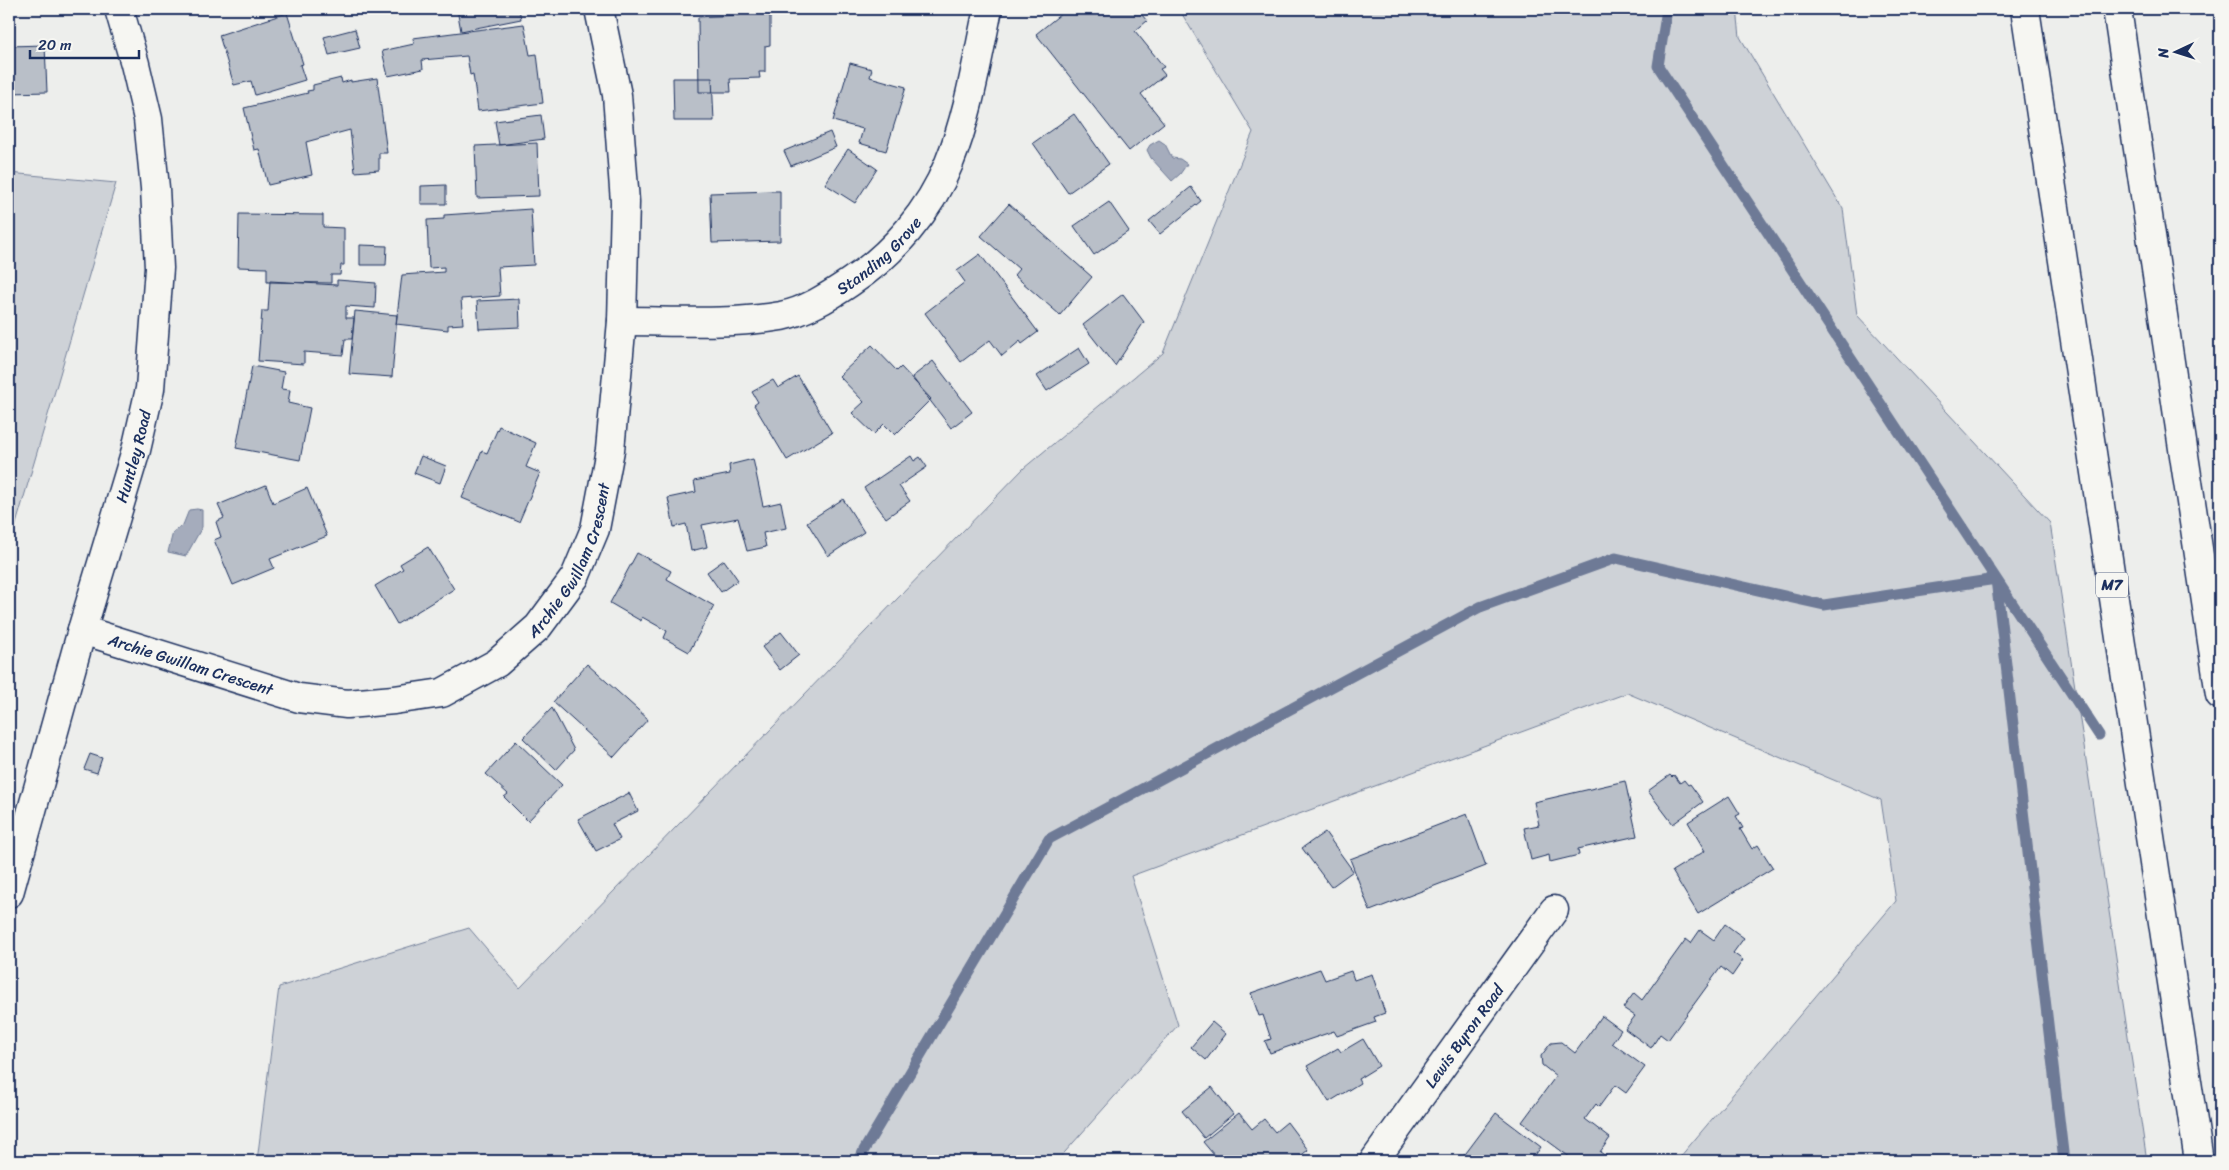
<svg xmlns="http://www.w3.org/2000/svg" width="2229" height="1170" viewBox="0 0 2229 1170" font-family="Sriracha,sans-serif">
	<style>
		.green { fill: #ced2d7; stroke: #74809a }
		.water { fill: #a5acbc; stroke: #6e7a96 }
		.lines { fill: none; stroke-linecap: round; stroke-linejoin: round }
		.stream { stroke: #6e7a96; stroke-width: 11 }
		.building { fill: #b9bfc8; stroke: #1b2f5e }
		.minor-casing { stroke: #1b2f5e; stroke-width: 31 }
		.motorway-casing { stroke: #1b2f5e; stroke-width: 31 }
		.minor { stroke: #f6f6f2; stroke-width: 28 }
		.motorway { stroke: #f6f6f2; stroke-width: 28 }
		.labels { text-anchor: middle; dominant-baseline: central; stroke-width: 4.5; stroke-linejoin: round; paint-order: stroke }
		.shield { fill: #f6f6f2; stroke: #5d6b8a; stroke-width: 1 }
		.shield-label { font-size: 15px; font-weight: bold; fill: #1b2f5e }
		.street-label { font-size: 16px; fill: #1b2f5e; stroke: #f6f6f2 }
	</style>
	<rect width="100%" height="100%" fill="#edeeec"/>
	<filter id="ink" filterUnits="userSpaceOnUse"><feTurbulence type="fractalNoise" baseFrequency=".02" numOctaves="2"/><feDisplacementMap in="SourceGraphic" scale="10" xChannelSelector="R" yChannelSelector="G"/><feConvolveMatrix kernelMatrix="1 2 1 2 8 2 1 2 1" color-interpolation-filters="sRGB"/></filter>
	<g filter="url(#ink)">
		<path class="green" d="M1179,9H1737L1740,37L1843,209L1857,315L2050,523L2147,1161H1851L1829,1157H1680L1896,901L1881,800L1627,693L1131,876L1178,1025L1057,1161H257L279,987L469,928L520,988L1024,468L1163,353L1253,132Z
			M9,173L116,183L9,548Z"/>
		<path class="water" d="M1159,140L1165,144L1172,158L1180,159L1187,164L1180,174L1172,181L1151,158L1147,150L1150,145Z
			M197,509L202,510V527L186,556L168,552L173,532L183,525L189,510Z"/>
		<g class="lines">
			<path class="stream" d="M1667,9L1658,66L2099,735
				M859,1161L864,1150L1049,839L1480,607L1616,558L1824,605L1996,579L2064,1161"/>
		</g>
		<path class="building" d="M457,9H519L521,19L461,31Z
			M740,9H792L791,15L770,14V45L765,46V72H759L760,78L730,79L731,92H699L698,17L740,15Z
			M1067,9H1137L1147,21L1135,31L1164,67L1160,69L1165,75L1141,94L1164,123L1129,151L1036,34Z
			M9,12L13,33L9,34Z
			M287,13L303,64L300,65L305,80L255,95L251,81L234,85L219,35Z
			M524,24L530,55L537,54L543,103L478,111L473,74L470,75L467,56L422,60L423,69L388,76L382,51L414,44L413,38Z
			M355,29L360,48L329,55L324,37Z
			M45,45L47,92L11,93L12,119H9V46Z
			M850,63L872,69L870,77L906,87L886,151L859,143L863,129L833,121Z
			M341,78L342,83L351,80V82L377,78L387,153H379V170L355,172L350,130L306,142L312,175L268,185L259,149L254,150L244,108L308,93L307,91L313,90V85Z
			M673,78H712L714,121H674Z
			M1074,114L1109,164L1068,193L1033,143Z
			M541,115L544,139L499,145L495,121Z
			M830,132L836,147L791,166L784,151Z
			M537,143L539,196L477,198L475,146Z
			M848,149L877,169L855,203L825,184Z
			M446,185V204H421V186Z
			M1191,187L1201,201L1160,234L1149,221Z
			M773,191H780V241L712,243L710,193Z
			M1109,202L1129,231L1094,255L1074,226Z
			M1009,204L1092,277L1060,315L1014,275L1019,269L981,236Z
			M531,209L534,265L498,267L500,296L461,299L463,324L448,325V330L396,324L402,275L444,272V267L429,268L427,220L444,219V215Z
			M239,214L323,215V227L344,228V265H341L340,275H331V283L267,282V268L238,267Z
			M360,245L387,246L386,265H360Z
			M980,254L1038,332L1022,344L1020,341L1002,356L990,340L961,362L925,313L965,282L957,271Z
			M337,280L376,283L375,308L346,306V318H354L352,339H345L343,355L304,352V364L258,361L262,311H268L270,281L337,285Z
			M1123,294L1144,322L1115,366L1083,325Z
			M519,299L520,327L479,329L477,301Z
			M355,311L397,315L392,377L349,374Z
			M872,345L897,371L901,367L931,399L895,435L884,424L874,434L852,413L864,402L839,376Z
			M1079,348L1089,364L1047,391L1037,376Z
			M933,361L972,412L951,428L912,377Z
			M252,366L284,372L281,389L290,390L288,403L310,408L300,460L236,448Z
			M798,376L832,433L787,460L754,405L758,402L752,392L773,380L778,388Z
			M499,426L536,443L526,467L540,473L519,522L462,498L482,451L487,453Z
			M421,456L446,466L440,483L414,473Z
			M911,456L914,461L920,457L927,467L899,486L910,501L886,518L864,488Z
			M753,459L763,506L781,502L786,528L763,533L766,547L747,551L738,518L702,525L707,547L691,551L686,524L674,527L668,498L696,492L694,481L730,474L729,465Z
			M266,485L273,503L307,488L327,536L270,559L274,568L233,585L214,540L221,537L216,522L224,518L218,505Z
			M843,499L864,532L828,556L807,522Z
			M428,547L454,589L397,624L375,586L403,569L400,564Z
			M637,553L671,571L667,579L714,606L689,652L664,638L667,631L642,617L641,621L610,603Z
			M724,560L738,580L721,592L707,572Z
			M781,632L799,655L780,670L762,647Z
			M587,664L648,719L614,757L553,702Z
			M552,708L574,750L556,770L523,738Z
			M516,741L562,785L528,821L504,797L508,794L486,774Z
			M90,754L102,758L97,773L84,769Z
			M1670,775L1672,777L1674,775L1680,783L1684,780L1688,785L1690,784L1703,802L1673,824L1648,791Z
			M1625,781L1637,836L1578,849L1579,855L1550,862L1549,855L1531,860L1524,828L1539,825L1534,802Z
			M629,793L638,811L612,824L620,839L596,851L578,819Z
			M1729,796L1740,814L1736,816L1743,828L1740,829L1752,849L1758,845L1773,868L1698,914L1672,871L1705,851L1688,822Z
			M1467,814L1486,866L1370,911L1350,859Z
			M1325,832L1353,871L1331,887L1302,848Z
			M1725,924L1744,938L1733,953L1743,960L1732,976L1721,967L1668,1040L1660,1034L1651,1048L1625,1029L1635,1016L1623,1008L1634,993L1642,1000L1686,939L1691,943L1700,930L1714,940Z
			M1320,969L1325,980L1351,971L1354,980L1372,974L1385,1013L1374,1017L1376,1022L1337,1036L1334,1031L1270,1053L1265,1041L1271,1039L1263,1015L1259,1016L1251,993Z
			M1602,1016L1621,1030L1612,1043L1645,1067L1626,1093L1615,1085L1599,1107L1596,1104L1585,1119L1610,1138L1600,1152L1613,1161H1575L1522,1122L1556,1076L1542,1065L1541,1056L1551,1043L1561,1042L1575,1053Z
			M1212,1022L1226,1034L1206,1060L1191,1047Z
			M1363,1039L1379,1066L1358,1079L1360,1083L1329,1102L1307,1066L1338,1048L1341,1052Z
			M1212,1087L1233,1114L1204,1138L1182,1111Z
			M1239,1113L1252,1129L1264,1119L1275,1132L1287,1122L1308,1150L1294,1161H1219L1203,1142Z
			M1496,1113L1541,1147L1531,1161H1460Z"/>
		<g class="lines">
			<defs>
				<g id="minor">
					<path id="s1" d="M622,321C675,321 729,325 781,316C806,311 828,297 849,283C892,255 930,211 949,163C969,114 977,60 988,9"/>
					<path id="s2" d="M82,630L299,698L347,704L394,700L442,693L497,663L538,627L575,577L595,529L610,450L622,321L625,202L617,95L599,9"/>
					<path id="s3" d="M9,893L82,630L136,450L150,389L159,268L155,188L148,119L135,64L119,9"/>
					<path id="s4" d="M1374,1161L1554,910"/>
				</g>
				<path id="motorway" d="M2025,9L2199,1161
					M2117,9L2220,695"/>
			</defs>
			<use href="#minor" class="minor-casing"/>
			<use href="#motorway" class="motorway-casing"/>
			<use href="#minor" class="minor"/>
			<use href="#motorway" class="motorway"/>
		</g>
	</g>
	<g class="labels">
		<rect class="shield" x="2096" y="572.5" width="32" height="25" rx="4"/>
		<g class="shield-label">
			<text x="2112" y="585">M7</text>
		</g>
		<g class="street-label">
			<text stroke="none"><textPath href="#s1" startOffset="276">Standing Grove</textPath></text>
			<text stroke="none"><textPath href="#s3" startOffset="454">Huntley Road</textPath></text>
			<text stroke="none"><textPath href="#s2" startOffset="564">Archie Gwillam Crescent</textPath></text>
			<text stroke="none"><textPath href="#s2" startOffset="114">Archie Gwillam Crescent</textPath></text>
			<text stroke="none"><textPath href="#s4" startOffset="154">Lewis Byron Road</textPath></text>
		</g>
	</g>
	<rect width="2229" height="1170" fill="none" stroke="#f6f6f2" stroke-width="30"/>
	<rect x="15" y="15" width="2199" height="1140" fill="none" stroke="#1b2f5e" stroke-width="2" filter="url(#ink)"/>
	<g transform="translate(2176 52) rotate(266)" stroke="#f6f6f2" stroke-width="4" paint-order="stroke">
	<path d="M0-4L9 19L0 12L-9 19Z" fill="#1b2f5e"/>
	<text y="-8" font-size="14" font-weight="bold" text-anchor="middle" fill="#1b2f5e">N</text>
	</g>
	<path d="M30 50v8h109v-8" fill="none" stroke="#1b2f5e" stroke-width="2.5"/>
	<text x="38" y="50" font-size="15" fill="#1b2f5e" stroke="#f6f6f2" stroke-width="4" paint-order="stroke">20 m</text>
</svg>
